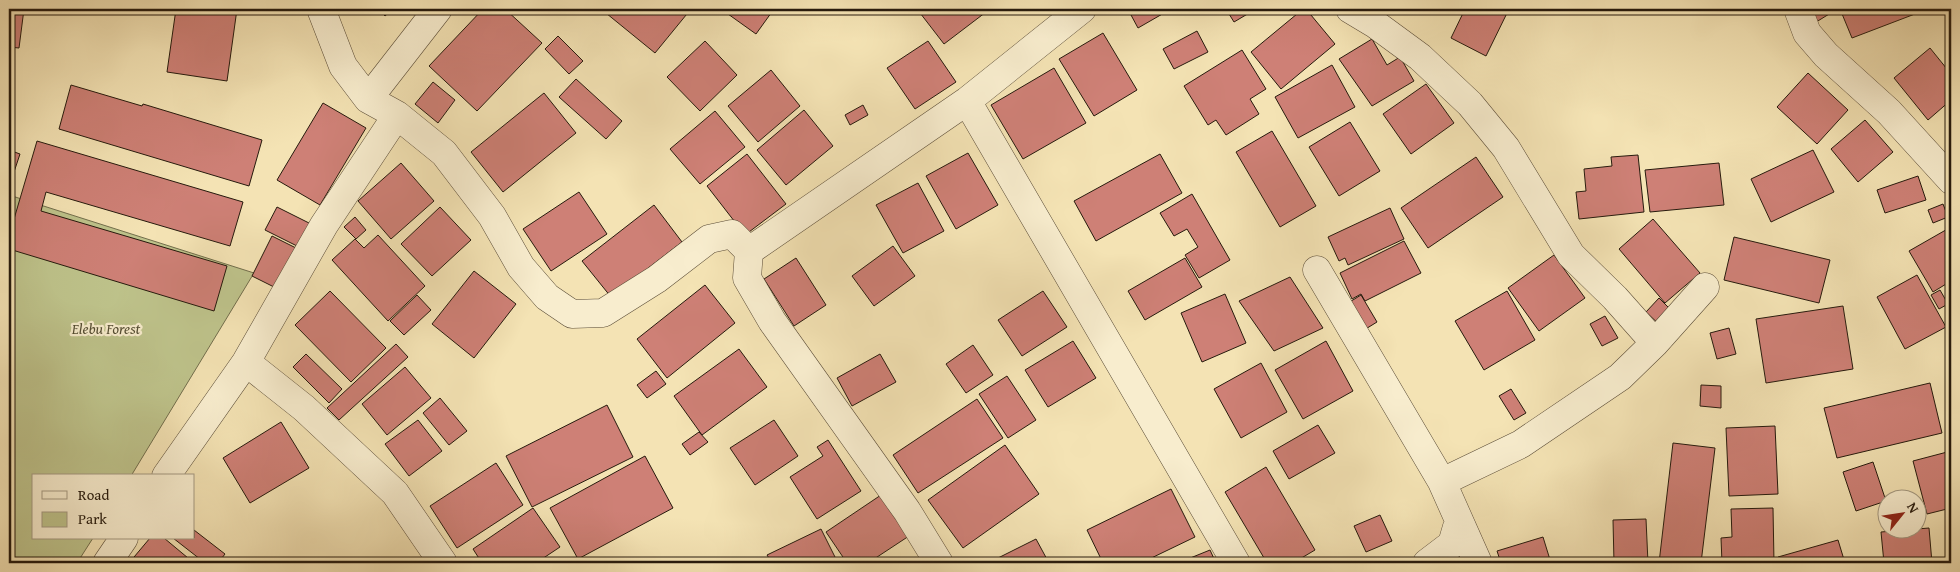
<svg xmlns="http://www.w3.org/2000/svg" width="1960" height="572" viewBox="0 0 1960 572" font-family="'Gentium Book Plus',serif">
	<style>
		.green { fill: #bec38b; stroke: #726e4c }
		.building { fill: #ce8076; stroke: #261a0d }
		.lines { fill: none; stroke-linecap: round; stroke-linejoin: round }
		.minor-casing { stroke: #5a4c37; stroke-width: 29 }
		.minor { stroke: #f8edce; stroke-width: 28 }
		.labels { text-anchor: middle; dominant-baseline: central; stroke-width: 4.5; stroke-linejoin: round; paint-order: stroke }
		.park-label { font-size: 15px; font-style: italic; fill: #544d33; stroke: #f8edce }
	</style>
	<rect width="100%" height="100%" fill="#f4e3b4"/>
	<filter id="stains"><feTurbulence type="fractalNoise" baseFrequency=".004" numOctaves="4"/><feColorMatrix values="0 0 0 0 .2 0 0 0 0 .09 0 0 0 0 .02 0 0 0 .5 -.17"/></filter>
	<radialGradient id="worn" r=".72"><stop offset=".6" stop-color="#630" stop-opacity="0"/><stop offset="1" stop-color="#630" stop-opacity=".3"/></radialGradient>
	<path class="green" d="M9,195L254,273L131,476H34V538H93L77,563H9Z"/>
	<path class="building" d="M9,9H24L19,48L9,47Z
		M176,9H237L227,81L167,72Z
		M378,9H393L385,16Z
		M483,9H505L542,43L477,111L429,66Z
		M601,9H691L655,53Z
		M721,9H774L756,34Z
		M917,9H990L944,44Z
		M1141,9H1171L1138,28L1131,15Z
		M1226,9H1256L1234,22Z
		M1303,9H1306L1335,44L1281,89L1251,52Z
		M1465,9H1509L1486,56L1451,38Z
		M1805,9H1833L1834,11L1813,24Z
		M1840,9H1928L1852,38Z
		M1197,31L1208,52L1174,69L1163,49Z
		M1103,33L1137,90L1094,116L1059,59Z
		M558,36L583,61L569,74L545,49Z
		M1372,39L1387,65L1400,57L1414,81L1372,106L1339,59Z
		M705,41L737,75L700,111L667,77Z
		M928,41L956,82L915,109L887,68Z
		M1930,48L1951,74V100L1928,120L1894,78Z
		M1242,50L1266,89L1250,99L1259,114L1226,135L1216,120L1208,125L1184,86Z
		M1332,65L1355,107L1298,138L1275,97Z
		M1054,68L1086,123L1023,159L991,105Z
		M771,70L800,106L758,142L728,106Z
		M1808,73L1848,110L1817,144L1777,107Z
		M576,79L622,121L606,139L559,97Z
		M433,82L455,100L438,123L415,104Z
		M1426,84L1454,123L1411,154L1383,114Z
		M71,85L142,106L143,104L262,140L249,186L59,129Z
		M544,93L576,133L503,192L471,152Z
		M323,103L366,128L320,205L277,180Z
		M863,105L868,115L850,125L845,115Z
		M804,110L833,146L786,185L757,150Z
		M715,111L745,147L700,184L670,149Z
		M1865,120L1893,152L1858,182L1831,149Z
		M1350,122L1380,171L1339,196L1309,147Z
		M1272,131L1316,206L1280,227L1236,152Z
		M37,141L243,202L230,246L46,192L41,211L227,266L214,311L9,249V236Z
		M9,150L20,154L9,187Z
		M1813,150L1834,192L1771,222L1751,179Z
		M968,153L998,205L956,229L926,176Z
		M747,154L786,204L745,235L707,186Z
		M1160,154L1182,193L1096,241L1074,201Z
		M1638,155L1644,212L1579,219L1576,192L1586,191L1584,169L1612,166L1611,157Z
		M1476,157L1503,197L1428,248L1401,208Z
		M401,163L434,201L391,239L358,201Z
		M1719,163L1724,205L1650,212L1645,170Z
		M1918,176L1926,200L1885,213L1877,190Z
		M918,183L944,231L903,253L876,205Z
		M579,192L607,234L551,271L523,229Z
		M1192,194L1230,260L1199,278L1185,255L1198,247L1187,229L1174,236L1160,213Z
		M1943,204L1948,217L1933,223L1928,210Z
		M654,205L682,242L611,297L582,261Z
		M277,207L311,224L299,247L265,230Z
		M440,207L471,240L432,276L401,244Z
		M1390,208L1404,239L1348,265L1345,258L1339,261L1328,237Z
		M355,217L366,230L356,239L344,227Z
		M1653,219L1700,273L1665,303L1619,249Z
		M1951,227V281L1933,292L1909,251Z
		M378,235L425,286L388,321L332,260L355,239L364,248Z
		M272,236L302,251L282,291L252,276Z
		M1734,237L1830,260L1819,303L1724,280Z
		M1404,241L1421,273L1365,301L1361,294L1352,299L1340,273Z
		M893,246L915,276L874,306L852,276Z
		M1554,255L1585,298L1539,331L1508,288Z
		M796,258L826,305L794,326L764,279Z
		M1185,258L1202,287L1145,320L1128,291Z
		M474,271L516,304L474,358L432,324Z
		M1917,275L1946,327L1905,349L1877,297Z
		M1290,277L1323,328L1274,351L1239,301Z
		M705,285L735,323L667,378L637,339Z
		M1940,290L1948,304L1939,309L1931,295Z
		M330,291L386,348L351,382L295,325Z
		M1043,291L1067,327L1022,356L998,320Z
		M1507,291L1535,340L1484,370L1455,321Z
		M1225,294L1246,343L1202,362L1181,313Z
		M417,295L431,310L404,335L390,321Z
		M1361,295L1377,322L1364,330L1348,303Z
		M1659,298L1675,314L1662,327L1646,312Z
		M1843,306L1853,369L1766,383L1756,319Z
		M1605,316L1618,338L1602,346L1590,324Z
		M1729,328L1736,354L1717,359L1710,333Z
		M1073,341L1096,378L1048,407L1025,370Z
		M1326,341L1353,391L1303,419L1275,370Z
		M396,344L408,357L339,420L327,408Z
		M973,345L993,375L966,393L946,364Z
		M739,349L767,387L702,435L674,396Z
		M306,354L342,389L329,403L293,367Z
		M880,354L896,382L852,406L837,378Z
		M1261,363L1287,412L1241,438L1214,389Z
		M405,367L431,398L387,435L362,404Z
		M656,371L666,384L647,398L637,385Z
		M1007,376L1036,420L1008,438L979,394Z
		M1930,383L1942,433L1837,458L1824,408Z
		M1701,385L1721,386V408L1700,406Z
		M1511,389L1526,413L1514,420L1499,396Z
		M440,398L467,431L449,445L423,413Z
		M977,399L1003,438L918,493L893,455Z
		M607,405L633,457L532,507L506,456Z
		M418,420L442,451L409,476L385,444Z
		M774,420L798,456L755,485L730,448Z
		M281,422L309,468L250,503L223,458Z
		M1318,425L1335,453L1289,479L1273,451Z
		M1775,426L1778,494L1729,496L1726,428Z
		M699,432L708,442L690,455L682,444Z
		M828,440L861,491L817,519L790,477L823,456L817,447Z
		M1673,443L1715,448L1701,563H1659Z
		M1005,445L1039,494L963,548L928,500Z
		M1951,451V508L1927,514L1913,461Z
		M645,456L673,508L578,559L550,508Z
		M1873,462L1886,501L1856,511L1843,472Z
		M496,463L523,505L457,548L430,506Z
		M1266,467L1315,550L1293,563H1267L1225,492Z
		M1171,489L1195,537L1141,563H1103L1087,530Z
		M881,495L909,536L868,563H847L826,532Z
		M533,508L560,547L536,563H482L473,549Z
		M1773,508L1774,563H1722L1721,538L1732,537L1731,509Z
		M1380,515L1392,541L1366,552L1354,526Z
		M1646,519L1648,563H1614L1613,520Z
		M1929,528L1932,563H1884L1881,532Z
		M821,529L838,563H772L767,555Z
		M194,530L225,554L218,563H205L173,538H194Z
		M1543,537L1551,563H1501L1497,551Z
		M150,538H164L194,563H129Z
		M1036,539L1049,563H988Z
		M1838,540L1845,563H1780L1778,557Z
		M1210,550L1216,563H1178Z"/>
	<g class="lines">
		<defs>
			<path id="minor" d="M321,9L343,66L368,99L397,115L444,153L492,216L521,267L547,297L572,314L603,313L657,279L709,239L732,234L749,251
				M1350,9L1375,24L1420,57L1470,104L1506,148L1571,255L1615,298L1655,343
				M1798,9L1807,33L1826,55L1889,112L1951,180
				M368,99L438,9
				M967,101L1236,563
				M1317,270L1442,482L1478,563
				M246,362L304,408L395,493L443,563
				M166,476L246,362L324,225L397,115
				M1442,482L1521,444L1620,377L1655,343L1705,287
				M107,563L124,538
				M939,563L907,511L772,321L747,278L749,251L967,101L1082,9
				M1427,563L1452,544L1459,520"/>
		</defs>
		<use href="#minor" class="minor-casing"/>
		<use href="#minor" class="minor"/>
	</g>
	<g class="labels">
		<g class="park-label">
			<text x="106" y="328">Elebu Forest</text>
		</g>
	</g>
	<rect width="1960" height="572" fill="none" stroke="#f4e3b4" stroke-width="30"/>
	<rect x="10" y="10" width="1940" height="552" fill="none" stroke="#261a0d" stroke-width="2.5"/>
	<rect x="15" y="15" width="1930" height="542" fill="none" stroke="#261a0d"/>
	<rect x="32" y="474" width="162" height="65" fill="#f8edce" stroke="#a49981"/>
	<rect x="42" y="491" width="25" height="8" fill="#f8edce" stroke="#a49981"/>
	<text x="78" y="500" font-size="15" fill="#261a0d">Road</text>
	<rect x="42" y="512" width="25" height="15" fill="#bec38b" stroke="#a49981"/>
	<text x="78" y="524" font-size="15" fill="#261a0d">Park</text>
	<g transform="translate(1902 514) rotate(60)"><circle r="24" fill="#f8edce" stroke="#a49981"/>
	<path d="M0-4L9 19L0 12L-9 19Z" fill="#8f2418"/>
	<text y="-8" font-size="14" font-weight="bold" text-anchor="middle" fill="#261a0d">N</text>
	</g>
	<rect width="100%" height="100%" filter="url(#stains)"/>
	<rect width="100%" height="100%" fill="url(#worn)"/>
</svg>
